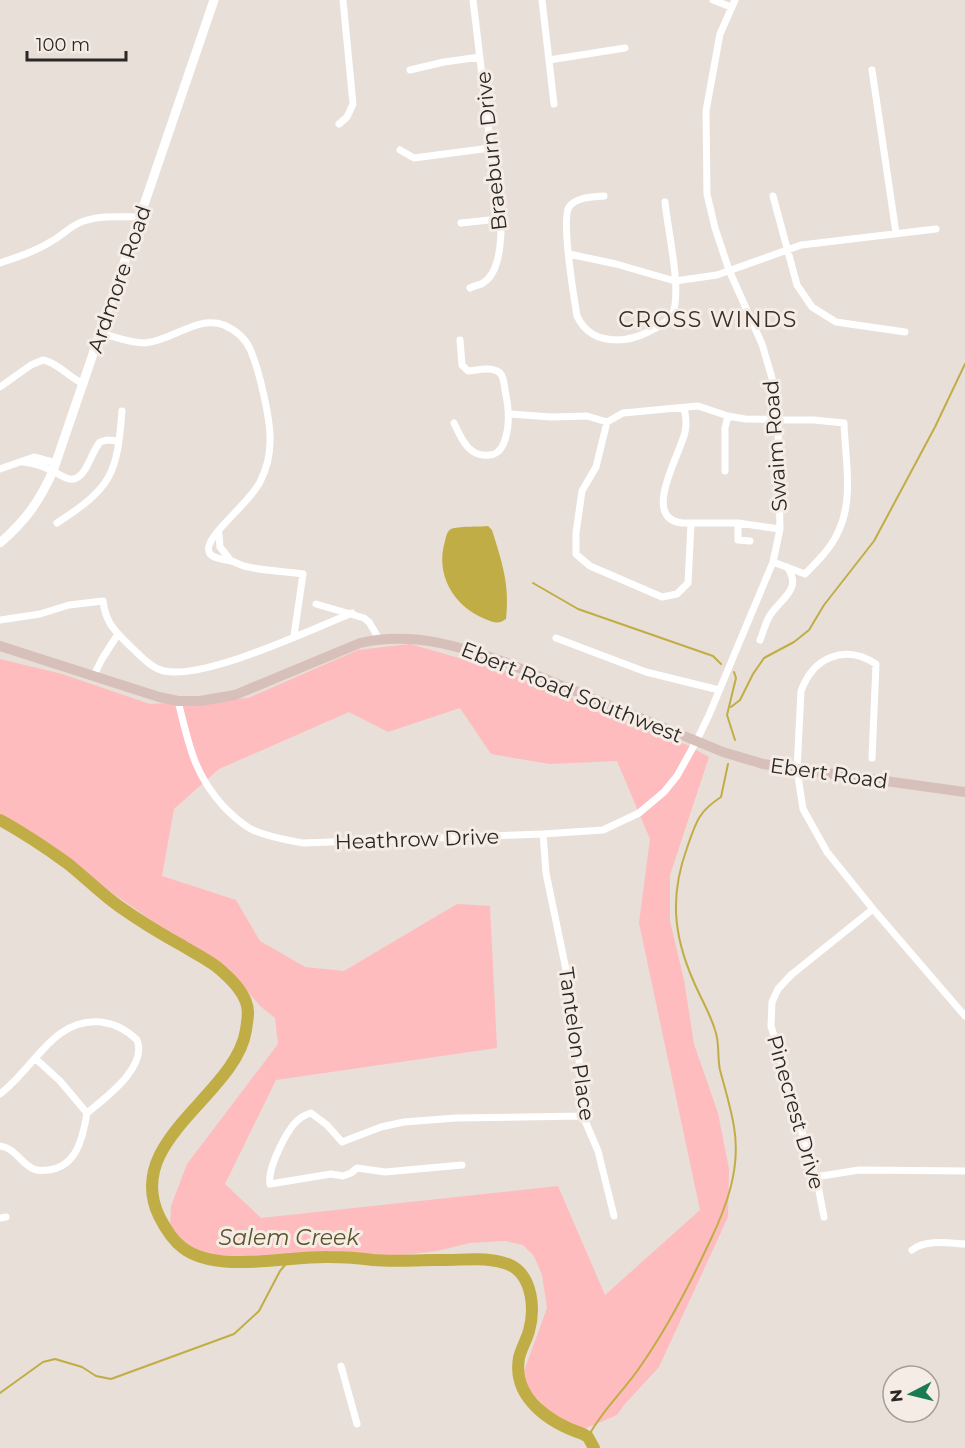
<svg xmlns="http://www.w3.org/2000/svg" width="965" height="1448" viewBox="0 0 965 1448" font-family="Montserrat,sans-serif">
	<style>
		.green { fill: #febcbf; fill-rule: evenodd }
		.water { fill: #c1ad45 }
		.lines { fill: none; stroke-linecap: round; stroke-linejoin: round }
		.stream { stroke: #c1ad45; stroke-width: 2 }
		.river { stroke: #c1ad45; stroke-width: 12 }
		.minor { stroke: #fff; stroke-width: 7 }
		.tertiary { stroke: #fff; stroke-width: 9 }
		.secondary { stroke: #d7c0ba; stroke-width: 10 }
		.labels { text-anchor: middle; dominant-baseline: central; stroke-width: 6; stroke-linejoin: round; paint-order: stroke }
		.street-label { font-size: 21px; fill: #2a2725; stroke: #f5ece5 }
		.neighbourhood-label { font-size: 22px; letter-spacing: 1.5px; fill: #37302b; stroke: #f5ece5 }
		.water-label { font-size: 22px; font-style: italic; fill: #5b5227; stroke: #f5ece5 }
	</style>
	<rect width="100%" height="100%" fill="#e8dfd8"/>
	<path class="green" d="M410,644L511,673L687,745L709,757L670,875V921L684,980L694,1044L718,1113L729,1169L728,1217L659,1367L624,1405L617,1415L584,1429L552,1415L528,1389L524,1371L547,1308L542,1275L534,1256L523,1245L505,1241L470,1243L437,1251L396,1256L335,1254L230,1256L202,1254L183,1244L170,1225L171,1206L187,1164L278,1044L275,1018L260,1006L229,969L189,943L155,923L0,814V659L62,674L150,704L248,698L358,650ZM460,708L491,754L550,764L617,761L650,839L639,923L700,1210L605,1295L558,1186L261,1218L225,1184L276,1080L497,1048L490,906L457,904L344,971L305,967L260,941L236,900L162,876L174,809L219,769L349,712L388,732Z"/>
	<path class="water" d="M488,526L492,530C502,562 510,585 506,619C498,625 493,622 485,619C453,606 435,574 445,541C446,537 447,531 451,529C458,526 479,527 488,526Z"/>
	<g class="lines">
		<path class="stream" d="M533,583L578,609L713,656L721,664
			M734,672L736,678L727,715L735,740
			M731,707L740,700L753,674L764,658L794,642L809,630L824,605L874,541L935,427L965,364
			M0,1393L43,1362L55,1359L82,1367L96,1376L111,1379L234,1334L259,1311L280,1271L290,1259
			M588,1437C602,1410 625,1390 642,1364C669,1325 690,1284 710,1241C727,1206 741,1167 734,1127C731,1108 725,1089 720,1070C717,1057 720,1043 715,1030C710,1013 700,997 693,980C673,934 670,895 687,848C696,822 698,812 721,797L728,764"/>
		<path class="river" d="M0,820C22,832 46,848 67,863C85,877 101,894 120,907C140,921 161,934 183,946C194,953 207,959 217,967C228,976 241,988 246,1002C250,1012 247,1020 246,1030C236,1095 123,1140 159,1216C165,1228 172,1240 183,1248C217,1274 288,1256 328,1257C343,1257 359,1258 373,1260C394,1262 416,1260 436,1260C460,1261 487,1255 510,1265C533,1276 535,1310 529,1331C526,1341 521,1349 519,1358C512,1398 550,1423 583,1434L588,1437L594,1448"/>
		<path class="minor" d="M542,0L554,104
			M713,0L731,7
			M549,60L625,48
			M410,70L444,62L480,57
			M872,70L896,233
			M339,124L347,117L353,104L343,0
			M400,150L414,158L490,148
			M604,196C593,197 576,197 569,207C561,219 574,299 577,316C585,333 598,340 617,340C628,340 638,337 648,332C656,328 666,324 671,316C684,298 667,227 665,202
			M773,196L797,285L812,307L836,322L905,332
			M461,223L499,219
			M569,254L616,264L675,281L717,275L801,245L936,229
			M0,263C18,257 36,251 52,241C63,235 71,225 84,221C102,215 121,217 140,217
			M470,288C474,286 480,285 483,283C498,274 500,249 501,234L473,0
			M101,333C115,337 130,343 145,343C172,341 197,315 224,325C235,330 245,338 250,349C259,369 271,420 270,442C270,456 266,470 260,482C250,502 213,530 209,546C208,548 209,552 210,554C216,560 225,559 231,561C236,562 240,565 244,566C263,571 284,571 303,574L294,636
			M0,387L31,365L43,360C59,363 69,378 84,384
			M684,408C686,416 687,424 685,432C681,453 640,518 682,523H738L780,529
			M510,414L551,417L587,416L607,422
			M454,423C461,438 469,458 489,455C495,455 500,451 503,445C511,427 509,408 505,390C504,384 504,377 500,373C492,366 478,370 468,371L462,365L460,340
			M23,462C33,463 42,466 51,470C63,476 73,487 84,471C90,462 93,451 100,442L107,440L119,441
			M0,469L34,457L56,463
			M725,471V428L728,416
			M57,523C112,487 117,475 122,411
			M738,523V540L750,541
			M691,524L688,583L677,594L662,597L590,566L576,554V533L582,491L596,467L607,422L623,413L698,406L728,416L745,419L814,420L844,423C845,457 854,498 839,530C832,547 818,561 805,574L773,562
			M219,534L220,547L231,561
			M316,604L364,618L369,622L379,639
			M0,620L40,614L69,605L103,601C106,624 115,631 131,647C141,656 151,668 164,671C204,680 311,630 352,613
			M556,638L646,672L719,690
			M760,640C763,633 765,624 769,617C778,600 804,590 787,567
			M94,675L102,659L118,634
			M178,701C189,744 193,773 224,807C232,815 242,825 253,830C268,837 286,840 303,843L543,834L603,830L639,813L664,792L677,776L697,740L709,715L773,562L780,529L778,420L772,378L762,344L729,270L715,228L707,194L706,111L720,34L735,0
			M872,758L876,664C844,643 813,658 801,691L797,770L803,809L827,852L873,909L965,1016
			M543,834L546,873L576,1018L583,1116L598,1151L614,1216
			M0,1094C34,1069 53,1017 101,1022C116,1024 127,1030 137,1040C148,1067 105,1098 87,1113
			M0,1146C14,1148 19,1160 30,1167C35,1171 41,1171 48,1170C77,1167 83,1137 87,1113L60,1081L36,1059
			M462,1165L385,1172L357,1168L351,1173L343,1176L331,1174L270,1184C267,1169 288,1125 302,1117C305,1115 308,1114 311,1113L327,1125L342,1142L381,1127L404,1122L456,1118L583,1116
			M815,1177L859,1170L965,1171
			M824,1217L818,1186L771,1026L772,1002L778,989L791,975L873,909
			M0,1218L6,1217
			M912,1250C926,1239 948,1243 965,1244
			M341,1366L357,1424"/>
		<path class="tertiary" d="M0,543C26,520 39,502 53,471L214,0"/>
		<path class="secondary" d="M0,646L159,697L178,701H200L235,695L360,643C412,631 459,646 507,663L723,752L763,764L965,792"/>
	</g>
	<g class="labels">
		<g class="street-label">
			<text transform="translate(491 151) rotate(-96)">Braeburn Drive</text>
			<text transform="translate(119 279) rotate(-71)">Ardmore Road</text>
			<text transform="translate(775 446) rotate(-94)">Swaim Road</text>
			<text transform="translate(572 692) rotate(22)">Ebert Road Southwest</text>
			<text transform="translate(829 773) rotate(8)">Ebert Road</text>
			<text transform="translate(417 839) rotate(-2)">Heathrow Drive</text>
			<text transform="translate(577 1044) rotate(82)">Tantelon Place</text>
			<text transform="translate(796 1112) rotate(74)">Pinecrest Drive</text>
		</g>
		<g class="neighbourhood-label">
			<text x="708" y="319">CROSS WINDS</text>
		</g>
		<g class="water-label">
			<text x="289" y="1237">Salem Creek</text>
		</g>
	</g>
	<g transform="translate(911 1394) rotate(263)"><circle r="28" fill="#f5ece5" stroke="#a49d98" stroke-width="1.5"/>
	<path d="M0-4.5L10 22L0 15L-10 22Z" fill="#197b52"/>
	<text y="-9" font-size="16" font-weight="bold" text-anchor="middle" fill="#2a2725">N</text>
	</g>
	<path d="M27 51v9h99v-9" fill="none" stroke="#2a2725" stroke-width="3"/>
	<text x="36" y="51" font-size="18" fill="#2a2725" stroke="#f5ece5" stroke-width="4.5" paint-order="stroke">100 m</text>
</svg>
